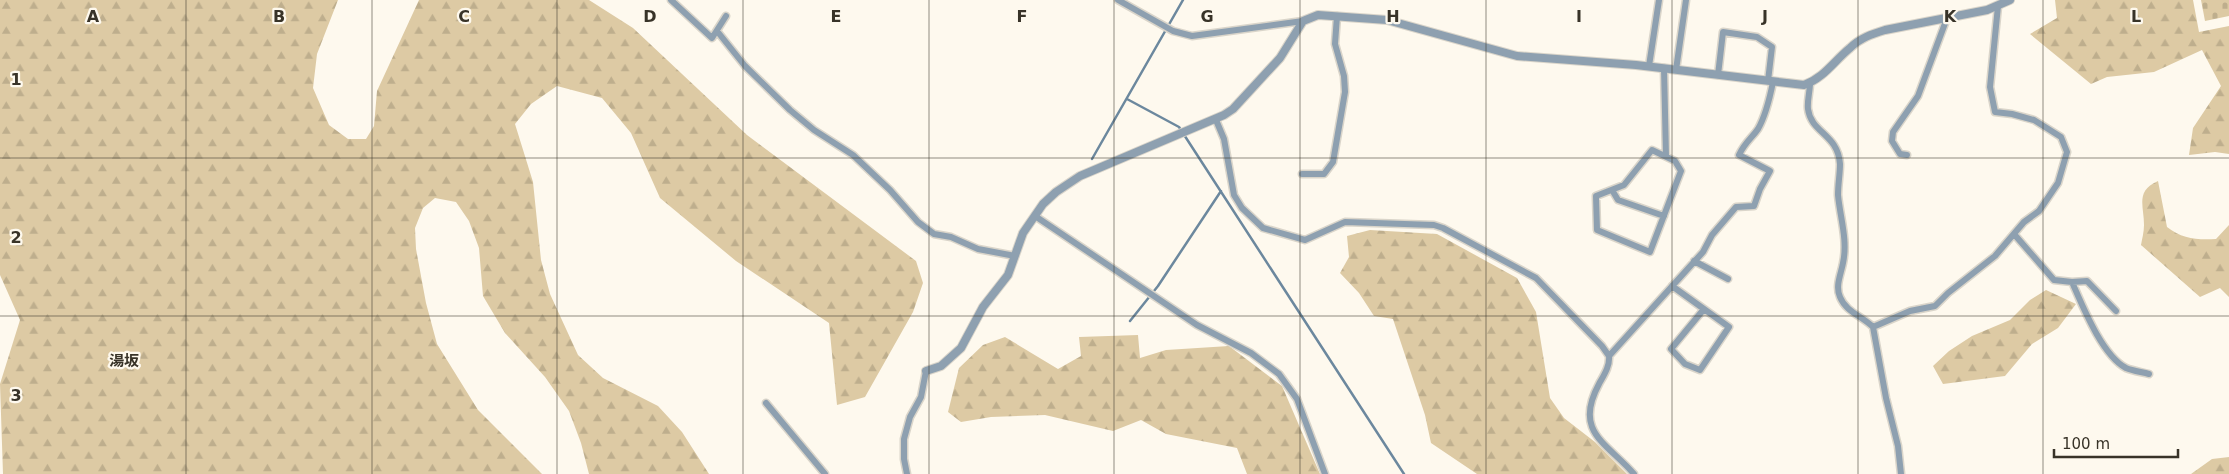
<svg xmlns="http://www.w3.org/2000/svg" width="2229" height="474" viewBox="0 0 2229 474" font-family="'DejaVu Sans','Noto Sans JP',sans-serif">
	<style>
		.forest { fill: url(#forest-firs) }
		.cemetery { fill: url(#cemetery-stones) }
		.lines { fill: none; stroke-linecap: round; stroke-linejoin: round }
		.stream { stroke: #6c889e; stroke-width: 2.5 }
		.minor-casing { stroke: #dad5ca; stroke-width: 9 }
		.tertiary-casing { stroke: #dad5ca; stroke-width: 10 }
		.minor { stroke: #8ea0b0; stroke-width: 6 }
		.tertiary { stroke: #8ea0b0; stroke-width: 8 }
		.grid { fill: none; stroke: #383328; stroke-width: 1; stroke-opacity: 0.55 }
		.labels { text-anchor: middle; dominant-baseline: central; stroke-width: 4.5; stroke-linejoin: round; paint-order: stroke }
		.neighbourhood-label { font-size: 15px; font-weight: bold; fill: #383328; stroke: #fef9ee }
		.grid-label { font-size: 16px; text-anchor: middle; font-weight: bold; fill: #383328; stroke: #fef9ee; stroke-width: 4.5; stroke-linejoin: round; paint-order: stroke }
	</style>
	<defs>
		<pattern id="forest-firs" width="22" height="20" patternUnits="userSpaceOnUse" patternTransform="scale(1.25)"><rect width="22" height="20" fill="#ddcaa4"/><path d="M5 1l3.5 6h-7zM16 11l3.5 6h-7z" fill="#beae8d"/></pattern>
		<pattern id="cemetery-stones" width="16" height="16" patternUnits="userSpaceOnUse" patternTransform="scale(1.25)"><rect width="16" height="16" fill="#ddcaa4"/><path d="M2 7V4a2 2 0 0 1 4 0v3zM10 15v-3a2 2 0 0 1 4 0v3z" fill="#beae8d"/></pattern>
	</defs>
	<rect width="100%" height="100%" fill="#fef9ee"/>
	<path class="forest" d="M0,0H338L317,54L313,88L329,125L348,139H366L374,126L377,91L419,0H589L633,28L747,135L916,261L923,283L913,312L865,397L837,405L829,323L736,261L660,198L631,133L602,98L557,86L531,104L515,124L533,182L541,260L550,294L578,355L603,378L658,406L682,432L709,474H589L581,443L569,411L545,377L505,333L483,296L479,248L469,221L456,202L435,198L423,208L415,228L416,249L426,303L437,344L478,410L542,474H3L0,384L20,320L0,275Z
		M2055,0H2193L2199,32L2229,26V154L2215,152L2189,155L2193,128L2221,86L2202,50L2154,72L2107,77L2091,84L2030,34L2057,18Z
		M2158,181L2167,227C2182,239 2197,240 2216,239L2229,225V297L2220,288L2200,297L2141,245C2142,239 2144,232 2144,225C2144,206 2135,191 2158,181Z
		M1370,230L1437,234L1517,278L1536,312L1550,398L1564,418L1595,442L1627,474H1477L1431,443L1425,415L1393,319L1374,316L1359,293L1340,273L1349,257L1347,236Z
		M2046,290L2076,304L2058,328L2032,344L2005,376L1943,384L1933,366L1949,351L1972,336L2010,320L2030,300Z
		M1138,335L1140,358L1166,350L1229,346L1282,386L1320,474H1247L1237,448L1166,434L1141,420L1113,431L1045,415L991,417L961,422L948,412L959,368L983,345L1005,337L1058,369L1081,356L1079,337Z
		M2229,457V474H2191L2212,459Z"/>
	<path class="cemetery" d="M2201,0H2229V16L2205,21Z"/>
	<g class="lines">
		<path class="stream" d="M1127,99L1179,127L1404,474
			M1092,159L1183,0
			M1130,321L1158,286L1221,191"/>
		<defs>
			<path id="minor" d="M671,0L712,38L726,16
				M1118,0L1173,31L1192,36L1303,21
				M717,31L745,66L790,110L814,130L853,155L890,190L918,222L934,234L951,237L978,249L1015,256
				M1649,66L1659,0
				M1664,68L1666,156
				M1676,70L1686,0
				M1718,75L1723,32L1757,37L1772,47L1768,81
				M1810,83C1810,91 1807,101 1808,109C1811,133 1838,134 1840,164C1840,174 1838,184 1838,195C1840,217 1848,240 1843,263C1841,274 1835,286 1840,297C1846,312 1862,316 1873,327L1886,398L1898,446L1901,474
				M1216,120L1224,139L1234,195L1242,208L1263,228L1305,240L1345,222L1434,225L1443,228L1536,278L1602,346L1609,356C1610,366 1604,375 1599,384C1573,432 1607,443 1634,474
				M1652,150L1675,161L1681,171L1650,252L1597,230L1596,196L1624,185Z
				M1907,155L1900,154L1892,141L1893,132L1918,96L1947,18
				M1302,174H1324L1333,162L1345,92L1344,76L1335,44L1337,16
				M1612,190L1618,200L1664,216
				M1035,216L1197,325L1251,353L1279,374L1297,399L1325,474
				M2014,234L2054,280L2072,282L2087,281L2116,311
				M1694,261L1728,279
				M2072,282C2083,307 2102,355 2126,368C2133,371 2142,372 2149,374
				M1672,286L1729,327L1700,370L1685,364L1671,349L1704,309
				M1873,327L1910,311L1935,306L1948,293L1995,256L2024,222L2039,211L2058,183L2067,152L2061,137L2034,120L2012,114L1995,112L1990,87L1998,6
				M1609,356L1703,252L1712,235L1736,207L1754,206L1760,189L1770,171L1739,155C1745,142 1752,138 1758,129C1766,115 1770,97 1773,82
				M766,403L825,474
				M907,474L904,459V439L910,417L921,397L926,371"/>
			<path id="tertiary" d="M926,371L941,366L961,348L983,307L1008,275L1023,233L1043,204L1056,192L1080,176L1224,115L1233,109L1280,58L1303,21L1318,15L1387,20L1517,56L1636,65L1804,85C1824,78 1834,61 1850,48C1860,38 1872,34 1885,30L1987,10L2010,0"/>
		</defs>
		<use href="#minor" class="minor-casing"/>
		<use href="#tertiary" class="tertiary-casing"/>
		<use href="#minor" class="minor"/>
		<use href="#tertiary" class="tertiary"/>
	</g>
	<path class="grid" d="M186,0V474M372,0V474M557,0V474M743,0V474M929,0V474M1114,0V474M1300,0V474M1486,0V474M1672,0V474M1858,0V474M2043,0V474M0,158H2229M0,316H2229"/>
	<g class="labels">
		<g class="neighbourhood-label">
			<text x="124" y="361">湯坂</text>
		</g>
	</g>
	<g class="grid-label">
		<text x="93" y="22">A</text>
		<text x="279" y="22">B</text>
		<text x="464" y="22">C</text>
		<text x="650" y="22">D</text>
		<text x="836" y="22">E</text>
		<text x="1022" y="22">F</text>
		<text x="1207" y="22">G</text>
		<text x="1393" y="22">H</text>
		<text x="1579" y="22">I</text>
		<text x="1765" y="22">J</text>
		<text x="1950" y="22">K</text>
		<text x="2136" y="22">L</text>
		<text x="16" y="85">1</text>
		<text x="16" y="243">2</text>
		<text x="16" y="401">3</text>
	</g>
	<path d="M2054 449v8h124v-8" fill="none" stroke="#383328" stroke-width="2.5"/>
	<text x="2062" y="449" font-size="15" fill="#383328" stroke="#fef9ee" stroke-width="4" paint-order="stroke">100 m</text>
</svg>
